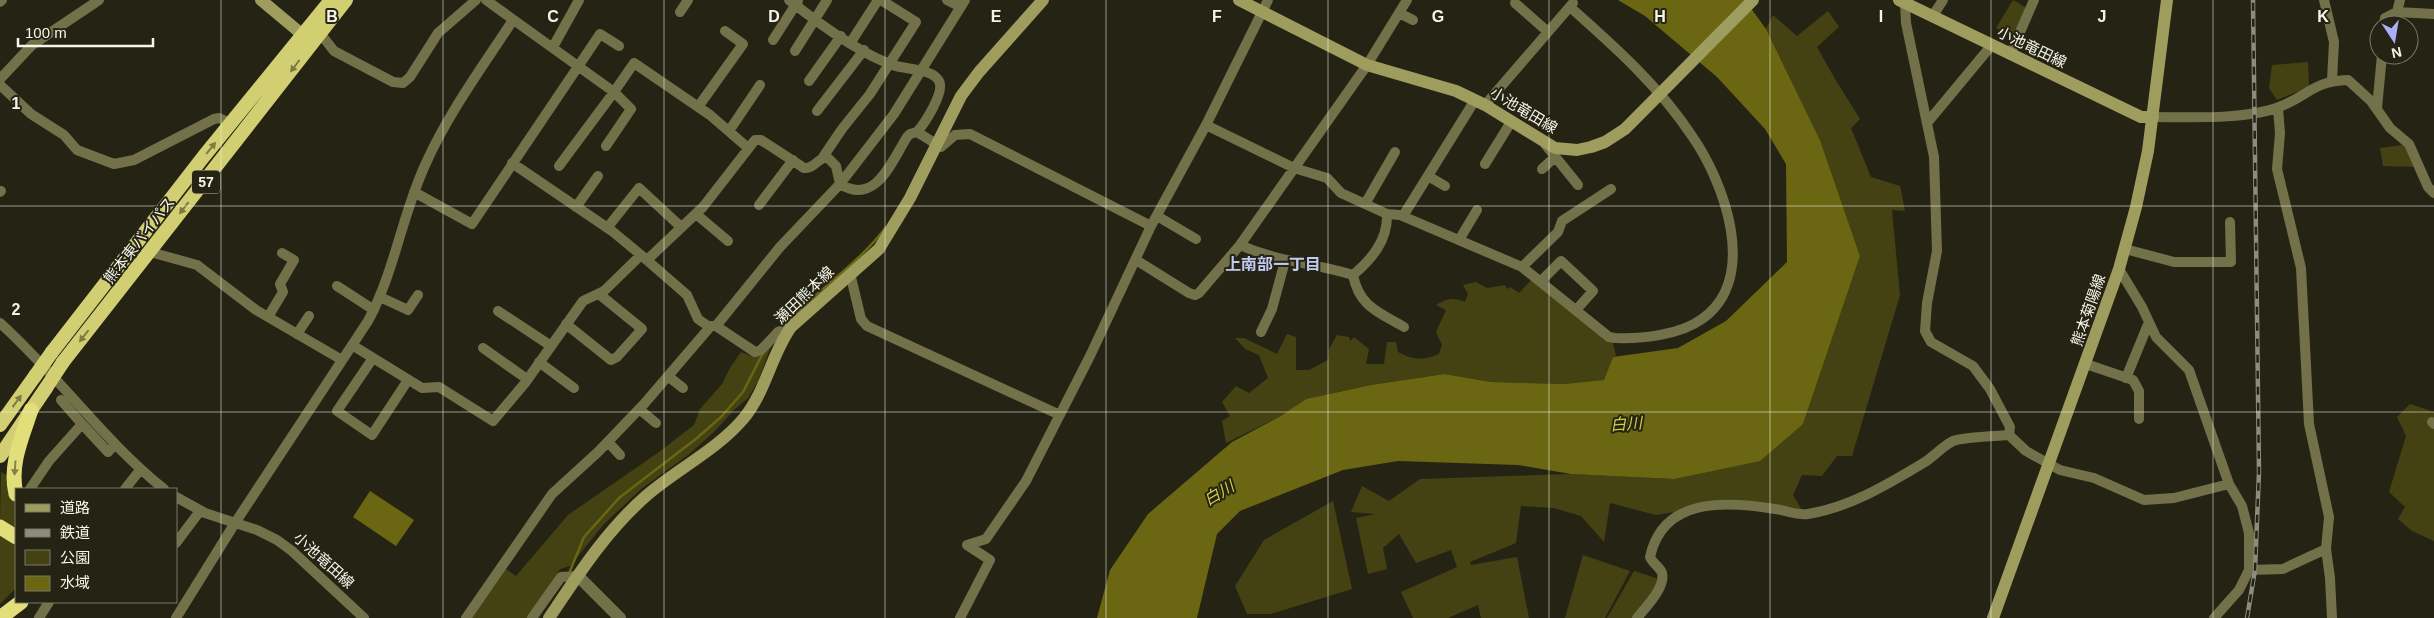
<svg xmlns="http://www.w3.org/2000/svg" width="2434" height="618" viewBox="0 0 2434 618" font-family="Arial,'Noto Sans JP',sans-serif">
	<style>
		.green { fill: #444213 }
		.water { fill: #6a6612 }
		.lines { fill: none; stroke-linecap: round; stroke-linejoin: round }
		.stream { stroke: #6a6612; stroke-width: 2.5 }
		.minor { stroke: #72714a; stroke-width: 10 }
		.tertiary { stroke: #72714a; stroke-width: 12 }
		.secondary { stroke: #9f9d5e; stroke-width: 12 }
		.trunk { stroke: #d2ce72; stroke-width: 14 }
		.motorway { stroke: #e2de79; stroke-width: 15 }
		.rail-casing { stroke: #8d8c7f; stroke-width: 4.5 }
		.rail { stroke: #252414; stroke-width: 2.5; stroke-dasharray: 8; stroke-linecap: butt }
		.trunk-bridge { stroke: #d2ce72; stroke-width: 14 }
		.oneway { fill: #7c7943 }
		.oneway2 { fill: #848146 }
		.grid { fill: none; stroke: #f5f5ea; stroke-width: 1; stroke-opacity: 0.55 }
		.labels { text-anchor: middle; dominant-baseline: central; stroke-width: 4; stroke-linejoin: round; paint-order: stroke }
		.shield { fill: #252414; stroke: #b7b6aa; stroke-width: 1 }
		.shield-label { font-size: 14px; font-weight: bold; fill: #f5f5ea }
		.street-label { font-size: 15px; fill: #f5f5ea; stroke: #252414 }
		.neighbourhood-label { font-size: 16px; font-weight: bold; fill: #c2c9f3; stroke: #252414 }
		.water-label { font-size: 16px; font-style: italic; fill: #d4ce44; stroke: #252414 }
		.grid-label { font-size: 16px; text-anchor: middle; font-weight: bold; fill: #f5f5ea; stroke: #252414; stroke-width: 4; stroke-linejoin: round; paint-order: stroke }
	</style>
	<rect width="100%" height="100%" fill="#252414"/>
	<path class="green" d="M2013,0L2028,9L2014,37L1996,28Z
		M1828,11L1839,27L1817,47L1835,79L1860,119L1851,128L1871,177L1900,186L1905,211L1892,210L1900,295L1852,456H1837L1822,476L1802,475L1793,495L1805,515L1725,504L1656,515L1610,503L1604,542L1581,516L1554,508L1521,506L1516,543L1470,562L1471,565L1517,557L1529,618H1481L1478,605L1448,618H1413L1401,592L1457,567L1451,550L1416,563L1399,534L1383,548L1387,569L1368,574L1356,518L1375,514L1351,512L1362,486L1389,501L1420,479L1571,474L1674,479L1803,424L1860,256L1820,140L1766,29L1773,15L1797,36Z
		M2308,62L2309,87L2277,100L2269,88L2272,65Z
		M2409,144L2419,167L2383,166L2380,148Z
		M1533,278L1613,343L1616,356L1613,357L1604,380L1564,384L1491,382L1443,374L1371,385L1306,399L1279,417L1226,443L1222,421L1230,416L1222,402L1236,386L1249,393L1268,378L1259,355L1245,349L1235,338H1244L1277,354L1287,334L1296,337V370H1309L1328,360L1329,349L1337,335L1349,337L1350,341L1354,337L1369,349L1366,364H1384L1387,342H1396L1398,352C1413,360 1423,361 1439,354L1442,345L1436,332L1446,310L1436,305C1447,298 1453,297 1465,302L1468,294L1463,285L1476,282L1487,288L1505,285L1507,289L1510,287L1519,293Z
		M771,346L758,381L748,398L734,410L714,432L688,455L641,489L604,524L570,566L560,569L527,618H470L503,567L516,576L568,515L659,452L694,425L700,409L722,384L730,368L741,352L754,357Z
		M2410,404L2434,412V541L2412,531L2398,519L2405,507L2389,492L2406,436L2397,417Z
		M1,472L11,477L16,505V531L0,523Z
		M1333,501L1352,589L1271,614H1247L1235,586L1264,540Z
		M0,532L11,538L16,545V588L0,604Z
		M1583,555L1630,571L1605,618H1565Z
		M1634,571L1662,580L1636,618H1607Z"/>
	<path class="water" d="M1618,0H1745L1766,29L1820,140L1860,256L1803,424L1760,461L1674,479L1571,474L1518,465L1398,461L1343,470L1240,511L1217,534L1197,618H1097L1110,570L1148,514L1232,442L1279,417L1306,399L1371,385L1444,374L1491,382L1564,384L1604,380L1613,357L1678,348L1726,321L1787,262L1786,164L1765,129L1717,77L1645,16Z
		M370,491L414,520L396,546L353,517Z"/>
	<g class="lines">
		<path class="stream" d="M791,318C822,287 860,262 886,227
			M570,571L584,537L619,498L697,438L721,417L743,392L763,353"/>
		<path class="minor" d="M486,0L614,92L634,63L710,115L747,147
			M947,0L961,7
			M2324,0L2334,42L2332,80
			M2400,0L2397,12L2434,14
			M0,2L2,0
			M1515,3L1548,32
			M1905,3L1906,23L1934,157L1937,251L1927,303L1925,331L1931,342L1973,366L1990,389L2010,427L2009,435
			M680,12L688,0
			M1399,13L1413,20
			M1932,17L1943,0
			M2384,25L2385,18L2397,12
			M320,33L334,51L393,82L403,83L410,77L438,33L476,0
			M773,40L798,1
			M851,42L878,0
			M553,47L579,0
			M795,51L827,0
			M2010,55L2034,0
			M0,79L32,45L99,0
			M809,81L841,36
			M0,85L31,114L64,135L77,150L114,164L134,160L214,119L219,118L231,123
			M1485,105L1573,3
			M698,107L743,44L725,31
			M2278,108L2280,133L2277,169L2301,268L2309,424L2329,517L2326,549L2330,578L2332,618
			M2377,108L2382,55
			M817,111L864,50
			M2153,117C2189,117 2245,120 2279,107C2308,96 2313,81 2348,80L2371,101L2390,128L2409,144L2428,187L2434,193
			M1927,123L1991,46
			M1206,125L1294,168L1327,178L1341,193L1387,214L1400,215L1522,267L1558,232L1562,221L1611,189
			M729,131L760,85
			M917,132L941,147L955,135L970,134L1151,226
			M1545,144L1578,185
			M823,157L842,129L870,94L916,22L881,0
			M512,163L612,231L641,255
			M1485,164L1511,122
			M559,166L614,92L631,109L606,146
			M1542,169L1555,157
			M1428,176L1445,186
			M0,192L1,191
			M414,192L472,224L600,34L619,46
			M1365,204L1395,152
			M759,205L793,160
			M576,207L598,176
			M696,214L728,241
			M1157,216L1196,239
			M1403,216L1475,100
			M607,228L639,188L681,227
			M1459,240L1477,210
			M1240,245C1278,262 1314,263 1353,275C1372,259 1388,240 1387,214
			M2125,249L2174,262H2231L2230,222
			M150,252L197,265L256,310L342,360
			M647,260L703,207L755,140H761L804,168C814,169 818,158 827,157L836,166L840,184C875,206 891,163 907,137L910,134L917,132C925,123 945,92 939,81C932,68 906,70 893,65C860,54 817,22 789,0
			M1136,260L1189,293L1195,295L1199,293L1240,245L1367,65L1407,0
			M1522,267L1609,337L1615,338C1642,339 1680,335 1702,319C1760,278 1724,182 1692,136C1659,86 1614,46 1570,7
			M2119,269L2142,307L2156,337L2189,370L2229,484L2242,506L2249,533V570L2239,590L2214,618
			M850,273L861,319L867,326L1060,415
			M1353,275C1359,306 1378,312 1404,327
			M1541,281L1561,261L1593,291L1576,310
			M337,286L374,310
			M380,297L408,310L418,295
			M498,311L551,346
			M268,317L283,292L280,284L294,260L282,253
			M0,323C58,375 103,440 164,489
			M566,324L611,360L617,357L642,329L599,294
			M716,326L755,352L761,350L778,332L791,327
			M1261,332L1272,309L1285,261
			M297,334L309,316
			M352,345L422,388L439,387L493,421L525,383L583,301L604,291L641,255L687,295L698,319L708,326H716L780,247L840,184L894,114L965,0
			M483,348L527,379
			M373,358L337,411L372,435L408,380
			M539,362L574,388
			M2086,364L2133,380L2139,391V419
			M669,377L683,388
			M2126,378L2149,322
			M639,409L656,423
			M2432,422L2434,424
			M82,424L108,452L115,444
			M608,442L620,455
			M30,489L49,461L82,424L61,400
			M125,489L140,470
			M176,497L205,513L257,530L277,540L292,551L364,618
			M176,543L200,511
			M2249,570L2283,569L2326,549
			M39,618L49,602
			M176,618L235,523L368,321C395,271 402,214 426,163C449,112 483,66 513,20
			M466,618L552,494L598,452L644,404L710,327
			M532,618L561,577L578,576
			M960,618L990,560L967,545L986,539L1026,481L1090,356L1151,226L1206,125L1268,0
			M1637,618C1645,608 1666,587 1662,573C1660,567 1653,564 1650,557C1663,497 1726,501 1775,509C1785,510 1798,516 1808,514C1851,507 1888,484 1925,462C1934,456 1943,446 1953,441C1963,437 1996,436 2009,435L2026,451L2060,470L2094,478L2144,500L2174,498L2229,484"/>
		<path class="tertiary" d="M578,576L620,618"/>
		<path class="secondary" d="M261,0L310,41
			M1239,0L1367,65L1456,91L1485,105L1555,148L1577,150L1591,147L1605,142L1625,129L1753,0
			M1899,0L2141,117H2153
			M549,618C578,575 606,531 646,496C677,469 717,450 744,418C766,391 771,355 791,327L879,249L910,198L961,96L979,72L1043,0
			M1993,618L2119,269L2136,207L2148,151L2167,0"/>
		<path class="trunk" d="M52,352L204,156L331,0
			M63,362L346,0
			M0,425L35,376
			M0,456L46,388"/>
		<path class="motorway" d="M16,494C9,465 22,437 31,410
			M0,527L16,537
			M0,618L21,602"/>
		<defs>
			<path id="rail" d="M2247,618L2255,570L2259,472L2253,0"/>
		</defs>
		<use href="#rail" class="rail-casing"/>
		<use href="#rail" class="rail"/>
		<path class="trunk-bridge" d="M35,376L52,352
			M46,388L63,362"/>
	</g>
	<defs><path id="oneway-solid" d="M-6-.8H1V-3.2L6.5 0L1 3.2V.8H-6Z" transform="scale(1.25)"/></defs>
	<g class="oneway">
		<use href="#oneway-solid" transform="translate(295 66) rotate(127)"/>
		<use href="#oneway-solid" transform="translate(211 148) rotate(-51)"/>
		<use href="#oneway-solid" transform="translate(184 208) rotate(128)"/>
		<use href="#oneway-solid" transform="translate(84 336) rotate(128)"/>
		<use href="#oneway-solid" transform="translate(17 401) rotate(-54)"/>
	</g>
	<use class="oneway2" href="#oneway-solid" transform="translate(15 468) rotate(94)"/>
	<path class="grid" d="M221,0V618M443,0V618M664,0V618M885,0V618M1106,0V618M1328,0V618M1549,0V618M1770,0V618M1991,0V618M2213,0V618M0,206H2434M0,412H2434"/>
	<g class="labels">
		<rect class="shield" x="192" y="170.5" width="28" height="23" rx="4"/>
		<g class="shield-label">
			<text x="206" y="182">57</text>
		</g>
		<g class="street-label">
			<text transform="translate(2032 47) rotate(26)">小池竜田線</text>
			<text transform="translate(1524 110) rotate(31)">小池竜田線</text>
			<text transform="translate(139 240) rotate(-52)">熊本東バイパス</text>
			<text transform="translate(804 295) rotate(-44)">瀬田熊本線</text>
			<text transform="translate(2088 310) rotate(-71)">熊本菊陽線</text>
			<text transform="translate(324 560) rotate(42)">小池竜田線</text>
		</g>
		<g class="neighbourhood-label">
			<text x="1273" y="264">上南部一丁目</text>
		</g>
		<g class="water-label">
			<text transform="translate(1626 424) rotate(-4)">白川</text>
			<text transform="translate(1219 493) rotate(-31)">白川</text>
		</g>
	</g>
	<g class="grid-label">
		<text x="332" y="22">B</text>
		<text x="553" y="22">C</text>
		<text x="774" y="22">D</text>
		<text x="996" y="22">E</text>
		<text x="1217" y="22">F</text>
		<text x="1438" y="22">G</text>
		<text x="1660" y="22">H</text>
		<text x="1881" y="22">I</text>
		<text x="2102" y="22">J</text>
		<text x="2323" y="22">K</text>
		<text x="16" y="109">1</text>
		<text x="16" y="315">2</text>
	</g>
	<rect x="15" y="488" width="162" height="115" fill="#252414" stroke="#78786a"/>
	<rect x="25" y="504" width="25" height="8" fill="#9f9d5e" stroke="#78786a"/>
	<text x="60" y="513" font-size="15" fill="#f5f5ea">道路</text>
	<rect x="25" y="529" width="25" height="8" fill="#8d8c7f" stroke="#78786a"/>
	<text x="60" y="538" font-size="15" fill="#f5f5ea">鉄道</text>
	<rect x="25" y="550" width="25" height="15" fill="#444213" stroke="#78786a"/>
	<text x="60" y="563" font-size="15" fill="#f5f5ea">公園</text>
	<rect x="25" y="576" width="25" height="15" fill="#6a6612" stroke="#78786a"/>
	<text x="60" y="588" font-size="15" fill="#f5f5ea">水域</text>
	<g transform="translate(2394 40) rotate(168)"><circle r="24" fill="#252414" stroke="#78786a"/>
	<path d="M0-4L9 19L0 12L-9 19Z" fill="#a8b0fc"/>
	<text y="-8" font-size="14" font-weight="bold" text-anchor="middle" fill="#f5f5ea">N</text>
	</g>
	<path d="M18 38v8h135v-8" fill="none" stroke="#f5f5ea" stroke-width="2.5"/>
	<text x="25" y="38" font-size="15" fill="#f5f5ea" stroke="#252414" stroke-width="4" paint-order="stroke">100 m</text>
</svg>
